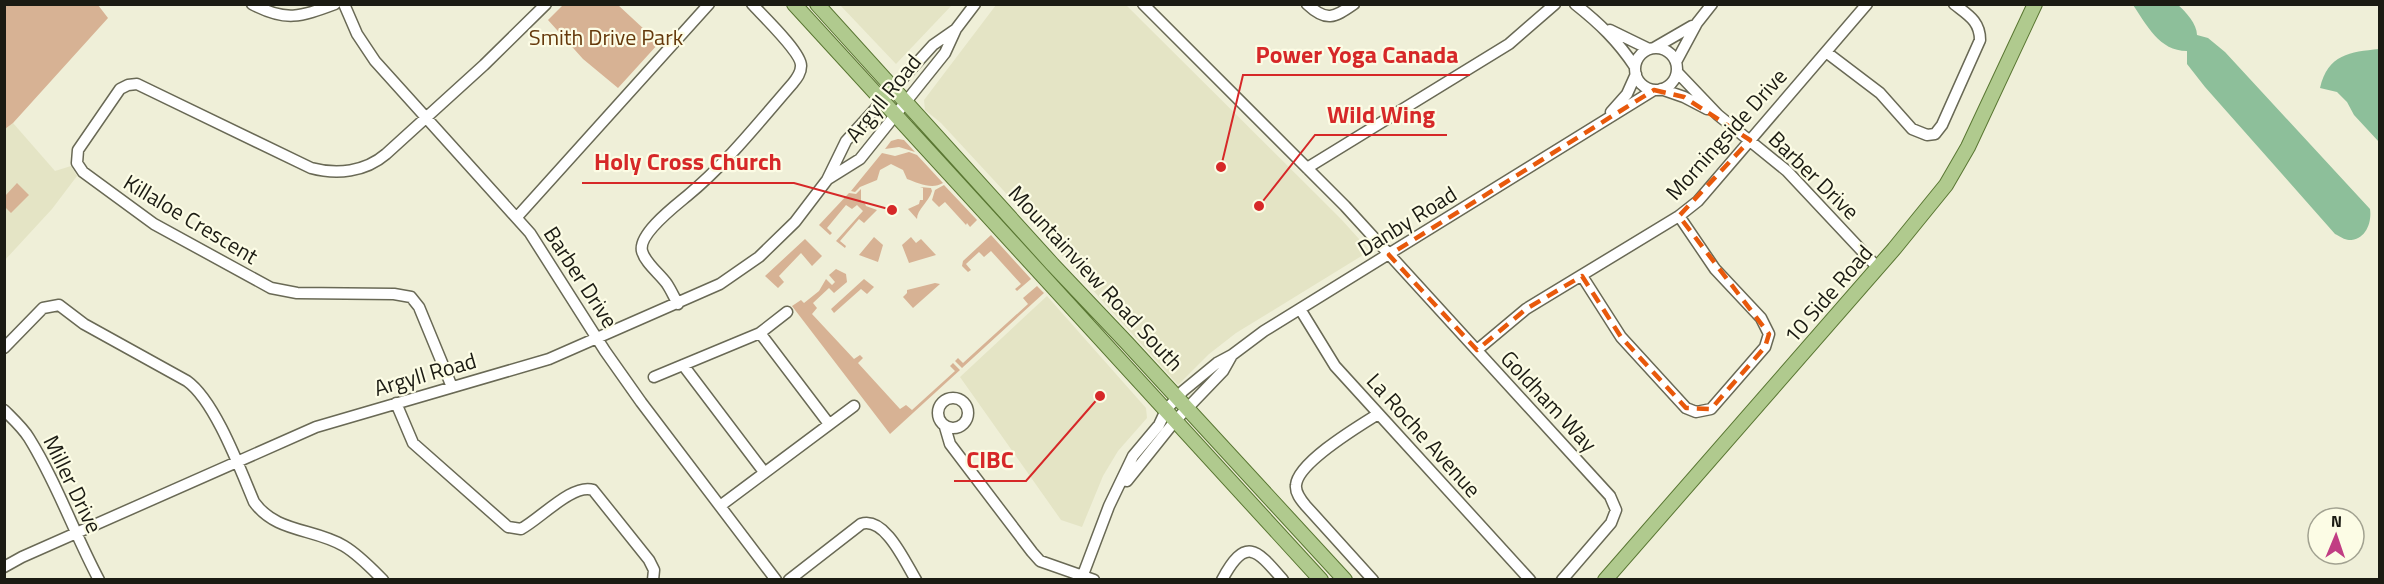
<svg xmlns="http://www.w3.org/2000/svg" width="2384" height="584" viewBox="0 0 2384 584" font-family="'Titillium Web',sans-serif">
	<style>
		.built { fill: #e4e4c5 }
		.green { fill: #d7b294 }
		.water { fill: #8dbf9a }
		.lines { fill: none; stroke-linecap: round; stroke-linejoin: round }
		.minor-casing { stroke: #696955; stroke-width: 13 }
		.major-casing { stroke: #597632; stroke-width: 16 }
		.minor { stroke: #fff; stroke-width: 10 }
		.major { stroke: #b0ca8e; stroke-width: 14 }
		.marked { fill: none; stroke: #e8590c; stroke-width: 4.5; stroke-dasharray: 12 8; stroke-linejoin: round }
		.labels { text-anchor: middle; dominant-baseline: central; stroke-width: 4.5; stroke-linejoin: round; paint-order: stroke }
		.park-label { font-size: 22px; fill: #65390c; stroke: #fcfce5 }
		.street-label { font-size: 22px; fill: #1b1b13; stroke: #fcfce5 }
		.leader { fill: none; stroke: #d62828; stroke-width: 2 }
		.callout-dot { fill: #d62828; stroke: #fcfce5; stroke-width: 2 }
		.callout-label { font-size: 24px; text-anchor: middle; font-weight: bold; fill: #d62828; stroke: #fcfce5; stroke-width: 4.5; stroke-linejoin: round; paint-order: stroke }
	</style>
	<rect width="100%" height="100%" fill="#efefd8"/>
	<path class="built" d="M840,5H952L896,64Z
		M996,5H1126L1341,219L1369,250L1368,252L1236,333L1209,354L1178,385L1003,190L941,123L925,110L924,100Z
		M13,123L55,171L71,166L77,176L52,209L5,260V129Z
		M1047,296L1146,408L1147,418L1118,451L1103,476L1082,527L1061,520L960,377Z"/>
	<path class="green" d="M564,4L618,5L659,43L618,88L583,59L548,20Z
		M4,5H98L108,18L13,123L5,129Z
		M898,139L904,140L915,152L899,147L885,149L891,141Z
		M909,152L917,155L943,183C932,190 918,183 907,179L903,170L891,164L880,170L877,180L860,187L855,192L851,191L882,153L895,156Z
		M17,183L29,195L11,213L5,207V196Z
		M944,185L977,220L970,227L967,223L966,225L945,202L939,207L932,200L935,190Z
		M920,187L931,188L932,191C929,202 917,209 917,219L908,209L919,204L920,200H923V188Z
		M861,189V201H864L866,206L877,210L864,223L859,219L840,241L846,246L845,248L836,241L863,211L857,205L852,209L846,205L827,228L832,233L830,235L819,225L849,193L856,194Z
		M991,235L1031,279L1017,291L1015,289L1021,284L991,251L984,257L979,252L966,264L971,270L968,272L962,266L963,261Z
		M874,237L883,245L878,262L859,255Z
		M911,237L916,243L921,239L936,255L909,263L902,245Z
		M805,239L822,256L812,266L801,253L779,276L784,282L778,288L765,276Z
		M836,269L846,274L847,282L834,293L829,288L813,303L817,308L812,314L854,359L860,355L863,358L858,363L900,409L906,405L912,410L955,371L950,366L953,363L960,370L890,434L792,306L801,300L804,303L819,291L826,279L832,285L835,282L829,275Z
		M864,279L874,287L867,294L861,289L834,313L831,309Z
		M935,283L940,284L913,308L903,297L907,293V290Z
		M1037,286L1044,293L962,368L955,361L958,358L963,363L1028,304L1023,298Z"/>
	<path class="water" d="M2133,5H2178C2186,12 2197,24 2197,35L2208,38L2225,52L2370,209C2372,222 2366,240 2349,240C2345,240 2339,236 2335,234L2205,87L2187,64V51C2159,51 2147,25 2133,5Z
		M2379,49H2380L2379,142L2354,115L2347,102L2337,92L2320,88C2328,54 2350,52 2379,49Z"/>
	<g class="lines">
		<defs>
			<path id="minor" d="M252,4C286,22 300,17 335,4
				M344,4L357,34L375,61L530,233L605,351L641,402L776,580
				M1143,4L1345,206L1610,496L1616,510L1611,523L1562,580
				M1307,4C1326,22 1334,18 1354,4
				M1575,4C1599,23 1618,41 1635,67
				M1610,30L1649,49
				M1654,48L1692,26
				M1635 69a21 21 0 1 1 42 0a21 21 0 1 1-42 0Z
				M1826,52L1880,93L1912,129L1927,135L1935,134L1942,125L1980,40C1980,21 1968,15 1954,4
				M1676,62L1697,23L1712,4
				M1677,72L1718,115L1787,171L1878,268
				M1661,89L1684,97L1707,109
				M1611,112L1627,94L1636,74
				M1307,168L1509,44L1555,4
				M828,179L860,159L945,53L956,29
				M517,217L709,4
				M1582,276L1621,337L1686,408L1696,412L1711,409L1765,347L1769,334L1761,318L1715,269L1679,216
				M678,304C674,297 671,290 667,284C660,274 645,263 642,251C638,234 675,206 687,196C727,163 759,122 793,83C797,78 801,73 801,66C802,53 762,15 752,4
				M1300,309L1335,366L1530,580
				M760,333L829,424
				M4,348L43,308L59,305L84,324L187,381C215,401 240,469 254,502C276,533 314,528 344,546C359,555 371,568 383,580
				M1477,350L1526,309L1679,216L1698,201L1867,4
				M683,365L764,472
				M654,377L760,333L787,312
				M452,387L419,307L411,297L394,294L297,293L271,288L154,224L83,172L77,163L78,150L120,89L128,85L137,84L311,168C337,175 365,172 386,154L484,65L546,4
				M938 413a15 15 0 1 1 30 0a15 15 0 1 1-30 0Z
				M396,403L413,443L508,527L521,529C540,519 573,483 593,490L649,560L654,570L653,580
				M4,410C13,419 23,428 29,438C57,483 74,533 99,580
				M945,427L950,444L1032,552L1040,561L1094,580
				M1127,481L1175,421L1223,371L1232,355
				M720,506L854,406
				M4,567L22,557L316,427L549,359L720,284L759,257L795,222L827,180L846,141L933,45L956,29L975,4
				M789,580L861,524C885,516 905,562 916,580
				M1081,580L1109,506L1133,456L1159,425L1166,410L1183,391L1217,363L1232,355L1264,331L1654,90
				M1222,580C1246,535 1257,550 1283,580
				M1373,580L1306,506C1301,500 1295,493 1296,485C1298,462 1359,426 1378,414"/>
			<path id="major" d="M794,4L1321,580
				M817,4L1053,265L1127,343L1345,580
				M1605,580L1894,249L1946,185L1968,147L2035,4"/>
		</defs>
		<use href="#minor" class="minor-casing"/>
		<use href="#major" class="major-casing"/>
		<use href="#minor" class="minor"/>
		<use href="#major" class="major"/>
	</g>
	<path class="marked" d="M1654,90L1684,97L1750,140L1679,216L1769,334L1765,347L1711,409L1686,408L1621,337L1582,276L1526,309L1477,350L1389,255Z"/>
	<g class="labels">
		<g class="park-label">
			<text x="606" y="37">Smith Drive Park</text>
		</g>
		<g class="street-label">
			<text transform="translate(883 98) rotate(-51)">Argyll Road</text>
			<text transform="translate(1726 134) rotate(-48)">Morningside Drive</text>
			<text transform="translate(1814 175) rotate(44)">Barber Drive</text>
			<text transform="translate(191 219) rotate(31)">Killaloe Crescent</text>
			<text transform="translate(1407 221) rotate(-32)">Danby Road</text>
			<text transform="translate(581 277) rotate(57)">Barber Drive</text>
			<text transform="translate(1096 278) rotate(47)">Mountainview Road South</text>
			<text transform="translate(1828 294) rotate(-49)">10 Side Road</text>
			<text transform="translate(425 374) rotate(-16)">Argyll Road</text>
			<text transform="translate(1549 401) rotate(47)">Goldham Way</text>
			<text transform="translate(1424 435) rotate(48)">La Roche Avenue</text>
			<text transform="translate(73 484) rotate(64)">Miller Drive</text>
		</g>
	</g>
	<path class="leader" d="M1221 167L1243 75H1470M1259 206L1315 135H1447M892 210L794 183H582M1100 396L1026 481H954"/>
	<g class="callout-dot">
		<circle cx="1221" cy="167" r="6"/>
		<circle cx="1259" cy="206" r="6"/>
		<circle cx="892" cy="210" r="6"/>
		<circle cx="1100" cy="396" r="6"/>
	</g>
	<g class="callout-label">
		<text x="1357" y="63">Power Yoga Canada</text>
		<text x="1381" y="123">Wild Wing</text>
		<text x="688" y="170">Holy Cross Church</text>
		<text x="990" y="468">CIBC</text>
	</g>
	<rect width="2384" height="584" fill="none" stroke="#1b1b13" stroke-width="12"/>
	<g transform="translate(2336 536) rotate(2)"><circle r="28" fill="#fcfce5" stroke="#a2a291" stroke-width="1.5"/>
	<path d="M0-4.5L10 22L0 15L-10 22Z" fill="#c13d83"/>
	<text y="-9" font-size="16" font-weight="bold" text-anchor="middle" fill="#1b1b13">N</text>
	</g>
</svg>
